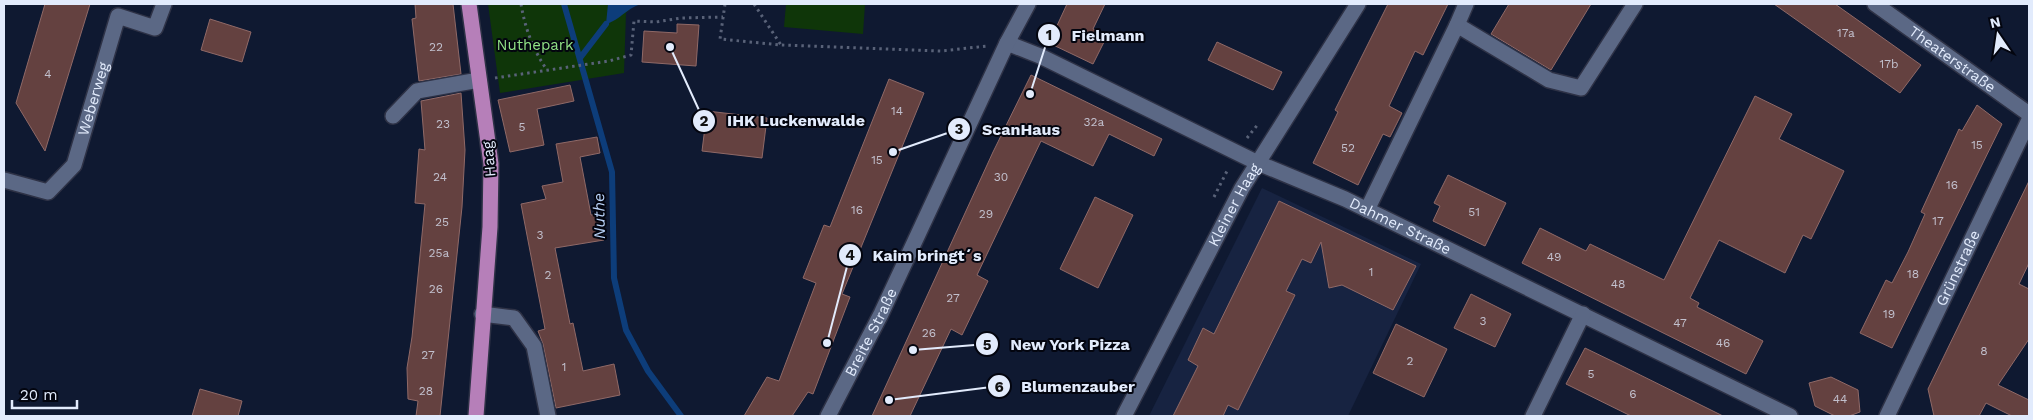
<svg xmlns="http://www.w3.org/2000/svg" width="2033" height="420" viewBox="0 0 2033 420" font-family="'Work Sans',sans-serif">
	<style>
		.built { fill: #172341 }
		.green { fill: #0f3609 }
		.water { fill: #0d3d7a }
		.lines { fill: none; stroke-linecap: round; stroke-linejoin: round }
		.stream { stroke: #0d3d7a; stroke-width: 6 }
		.building { fill: #644140; stroke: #8f6967 }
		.minor-casing { stroke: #2e3246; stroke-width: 18 }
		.major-casing { stroke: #2e3246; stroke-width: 18 }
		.path { stroke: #596278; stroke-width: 3; stroke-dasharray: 2.5 4; stroke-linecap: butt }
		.minor { stroke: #5b6885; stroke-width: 15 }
		.major { stroke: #b67fb9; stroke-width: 15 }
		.labels { text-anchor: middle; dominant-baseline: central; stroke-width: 4; stroke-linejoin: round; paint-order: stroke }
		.number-label { font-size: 12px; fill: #c2c0cd }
		.park-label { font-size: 15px; fill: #91e286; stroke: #03050f }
		.street-label { font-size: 15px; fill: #e2ebfc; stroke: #03050f }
		.water-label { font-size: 16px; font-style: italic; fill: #b8d1f6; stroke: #03050f }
		.leader { fill: none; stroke: #e2ebfc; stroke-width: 2 }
		.callout-dot { fill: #e2ebfc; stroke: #03050f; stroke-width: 2 }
		.mark-label { font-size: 15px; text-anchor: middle; font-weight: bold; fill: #111 }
		.callout-label { font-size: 16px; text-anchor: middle; font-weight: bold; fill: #e2ebfc; stroke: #03050f; stroke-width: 4; stroke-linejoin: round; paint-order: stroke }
	</style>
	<rect width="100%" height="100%" fill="#0f1931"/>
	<path class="built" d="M1262,188L1421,264L1348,416H1149Z"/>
	<path class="green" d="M488,4H643L634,5L626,13L624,73L500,93Z
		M786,4H865L863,34L784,27Z"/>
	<path class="water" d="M608,4H643C628,6 621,20 606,24Z"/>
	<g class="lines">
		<path class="stream" d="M564,4L612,172L614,278L626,330L648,371L681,416
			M580,58L606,24"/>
	</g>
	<path class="building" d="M45,4H90L45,151L16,103Z
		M415,4H453L461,74L419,81L412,19L416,18Z
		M1067,4H1105L1093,29L1107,36L1093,64L1049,43Z
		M1388,4H1448L1423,55L1415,51L1389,106L1402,113L1390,137L1383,134L1358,185L1313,163L1338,112L1335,110Z
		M1509,4H1591L1551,70L1491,34Z
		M1774,4H1835L1921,65L1900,93Z
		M210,19L251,32L242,62L201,50Z
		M677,24L699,25L696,66L642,62L644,31L677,33Z
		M1217,42L1282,72L1273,90L1208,60Z
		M1031,75L1162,139L1154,156L1109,134L1093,166L1041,141L977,275L988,281L962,335L951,329L910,416H872L993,152Z
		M889,79L924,93L842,294L850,297L813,394L808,392L792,416H744L767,377L779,381L816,283L803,278L824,225L830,227Z
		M570,85L574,101L537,109L544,145L510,152L498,100Z
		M461,93L465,150L462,207L440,416H416L418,401L408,399L407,368L412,337L425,204L415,203L419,149L425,150L421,101Z
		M1755,96L1792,114L1779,139L1844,171L1811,239L1803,235L1785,273L1719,240L1690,298L1699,303L1697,307L1763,341L1746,374L1522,263L1540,228L1586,251L1590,244L1664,280Z
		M1977,105L2002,124L1892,348L1860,333L1886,280L1892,283L1908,252L1925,214L1921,212L1959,129L1962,131Z
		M707,111L767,118L762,158L702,151Z
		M597,137L600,153L580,157L591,215L599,214L604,240L555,248L570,324L573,323L583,371L614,364L620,395L556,408L543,344L538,331L545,329L521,204L546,199L542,186L563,182L556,144Z
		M1448,175L1506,203L1485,246L1433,221L1440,206L1434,203Z
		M2029,181V263L2019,284L2029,289V339L1998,385L2029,400V416H2012L1986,403L1979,416H1934L1928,389Z
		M1095,197L1133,215L1098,288L1060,269Z
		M1279,201L1416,266L1393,310L1342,285L1329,288L1321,242L1311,263L1302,259L1286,291L1295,295L1238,410L1228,405L1223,416H1173L1198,366L1188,360L1203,328L1214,334Z
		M1471,294L1511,314L1495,347L1454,328Z
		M1396,324L1447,349L1424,397L1373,373Z
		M1585,348L1616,363L1723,416H1631L1566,384Z
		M1831,377L1858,390L1860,412L1849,416H1835L1815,406L1809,383Z
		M200,389L242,401L238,416H192Z"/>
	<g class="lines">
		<defs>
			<g id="minor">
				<path d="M1466,4L1457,25L1549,80L1581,88L1635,4"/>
				<path id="s1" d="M1875,4L2029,114"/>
				<path id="s2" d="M1007,43L1040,56L1258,163L1345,199L1790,416"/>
				<path d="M393,116L417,91L479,80"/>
				<path id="s3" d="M4,180L48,192L74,165L118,16L155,28L164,4"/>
				<path d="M1367,210L1457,25"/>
				<path d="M482,314L514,318L534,346L548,416"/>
				<path id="s4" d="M828,416L881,314L1007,43L1028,4"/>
				<path id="s5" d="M1124,416L1242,188L1358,4"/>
				<path d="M1533,416L1583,314"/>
				<path id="s6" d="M1887,416L2029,120"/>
			</g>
			<path id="major" d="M469,4L491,164L490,227L476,416"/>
		</defs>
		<use href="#minor" class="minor-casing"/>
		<use href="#major" class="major-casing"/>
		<path class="path" d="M521,4C525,28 533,50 547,70
			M725,4L720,39L781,45L941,51L987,46
			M754,4L781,45
			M495,78L609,61L631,55L634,21L656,22L681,18L723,17
			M1247,138L1259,123
			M1214,197L1228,169"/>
		<use href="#minor" class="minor"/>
		<use href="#major" class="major"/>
	</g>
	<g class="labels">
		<g class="number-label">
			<text x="1846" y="33">17a</text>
			<text x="436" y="47">22</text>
			<text x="1889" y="64">17b</text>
			<text x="48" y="74">4</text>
			<text x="897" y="111">14</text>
			<text x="1094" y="122">32a</text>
			<text x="443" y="124">23</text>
			<text x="522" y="127">5</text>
			<text x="1977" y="145">15</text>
			<text x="1348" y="148">52</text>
			<text x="877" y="160">15</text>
			<text x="440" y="177">24</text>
			<text x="1001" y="177">30</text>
			<text x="1952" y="185">16</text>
			<text x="857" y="210">16</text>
			<text x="1474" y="212">51</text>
			<text x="986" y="214">29</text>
			<text x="1938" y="221">17</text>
			<text x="442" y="222">25</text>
			<text x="540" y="235">3</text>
			<text x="439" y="253">25a</text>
			<text x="1554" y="257">49</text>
			<text x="1371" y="272">1</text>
			<text x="1913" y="274">18</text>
			<text x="548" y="275">2</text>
			<text x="1618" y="284">48</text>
			<text x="436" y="289">26</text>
			<text x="953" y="298">27</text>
			<text x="1889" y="314">19</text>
			<text x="1483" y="321">3</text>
			<text x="1680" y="323">47</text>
			<text x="929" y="333">26</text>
			<text x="1723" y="343">46</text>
			<text x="1984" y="351">8</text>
			<text x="428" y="355">27</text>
			<text x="1410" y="361">2</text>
			<text x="564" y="367">1</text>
			<text x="1591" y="374">5</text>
			<text x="426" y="391">28</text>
			<text x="1633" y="394">6</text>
			<text x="1840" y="399">44</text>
		</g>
		<g class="park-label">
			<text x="535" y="45">Nuthepark</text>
		</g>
		<g class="street-label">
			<text stroke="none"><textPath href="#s1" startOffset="95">Theaterstraße</textPath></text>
			<text stroke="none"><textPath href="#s3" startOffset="152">Weberweg</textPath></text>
			<text transform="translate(489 159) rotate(-95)">Haag</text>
			<text stroke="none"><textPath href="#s5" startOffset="238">Kleiner Haag</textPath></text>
			<text stroke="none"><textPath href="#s2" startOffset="434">Dahmer Straße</textPath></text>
			<text stroke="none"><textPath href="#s6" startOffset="164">Grünstraße</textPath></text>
			<text stroke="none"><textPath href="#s4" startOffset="94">Breite Straße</textPath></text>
		</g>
		<g class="water-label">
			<text transform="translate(599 216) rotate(-91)">Nuthe</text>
		</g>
	</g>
	<path class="leader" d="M1030 94L1049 35M670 47L704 121M893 152L959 129M827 343L850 255M913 350L987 344M889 400L999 386"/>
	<g class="callout-dot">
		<circle cx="1030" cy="94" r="5"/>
		<circle cx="670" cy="47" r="5"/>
		<circle cx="893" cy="152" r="5"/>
		<circle cx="827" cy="343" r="5"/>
		<circle cx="913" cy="350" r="5"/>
		<circle cx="889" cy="400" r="5"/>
		<circle cx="1049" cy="35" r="12"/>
		<circle cx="704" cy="121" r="12"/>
		<circle cx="959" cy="129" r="12"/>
		<circle cx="850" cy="255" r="12"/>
		<circle cx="987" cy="344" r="12"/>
		<circle cx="999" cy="386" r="12"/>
	</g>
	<g class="mark-label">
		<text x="1049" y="40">1</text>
		<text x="704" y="126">2</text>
		<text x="959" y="134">3</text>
		<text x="850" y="260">4</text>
		<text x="987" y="350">5</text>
		<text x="999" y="392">6</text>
	</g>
	<g class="callout-label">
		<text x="1108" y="41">Fielmann</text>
		<text x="796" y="126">IHK Luckenwalde</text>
		<text x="1021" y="135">ScanHaus</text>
		<text x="927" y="261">Kaim bringt´s</text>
		<text x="1070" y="350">New York Pizza</text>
		<text x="1078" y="392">Blumenzauber</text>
	</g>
	<rect width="2033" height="420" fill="none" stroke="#e2ebfc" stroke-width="10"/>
	<g transform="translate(1998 35) rotate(347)" stroke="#03050f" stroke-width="4" paint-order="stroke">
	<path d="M0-4L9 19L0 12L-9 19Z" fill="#e2ebfc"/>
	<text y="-8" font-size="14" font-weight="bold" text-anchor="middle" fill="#e2ebfc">N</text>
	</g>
	<path d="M12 400v8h65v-8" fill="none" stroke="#e2ebfc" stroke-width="2.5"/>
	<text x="20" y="400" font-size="15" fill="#e2ebfc" stroke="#03050f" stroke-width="4" paint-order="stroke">20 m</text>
</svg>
